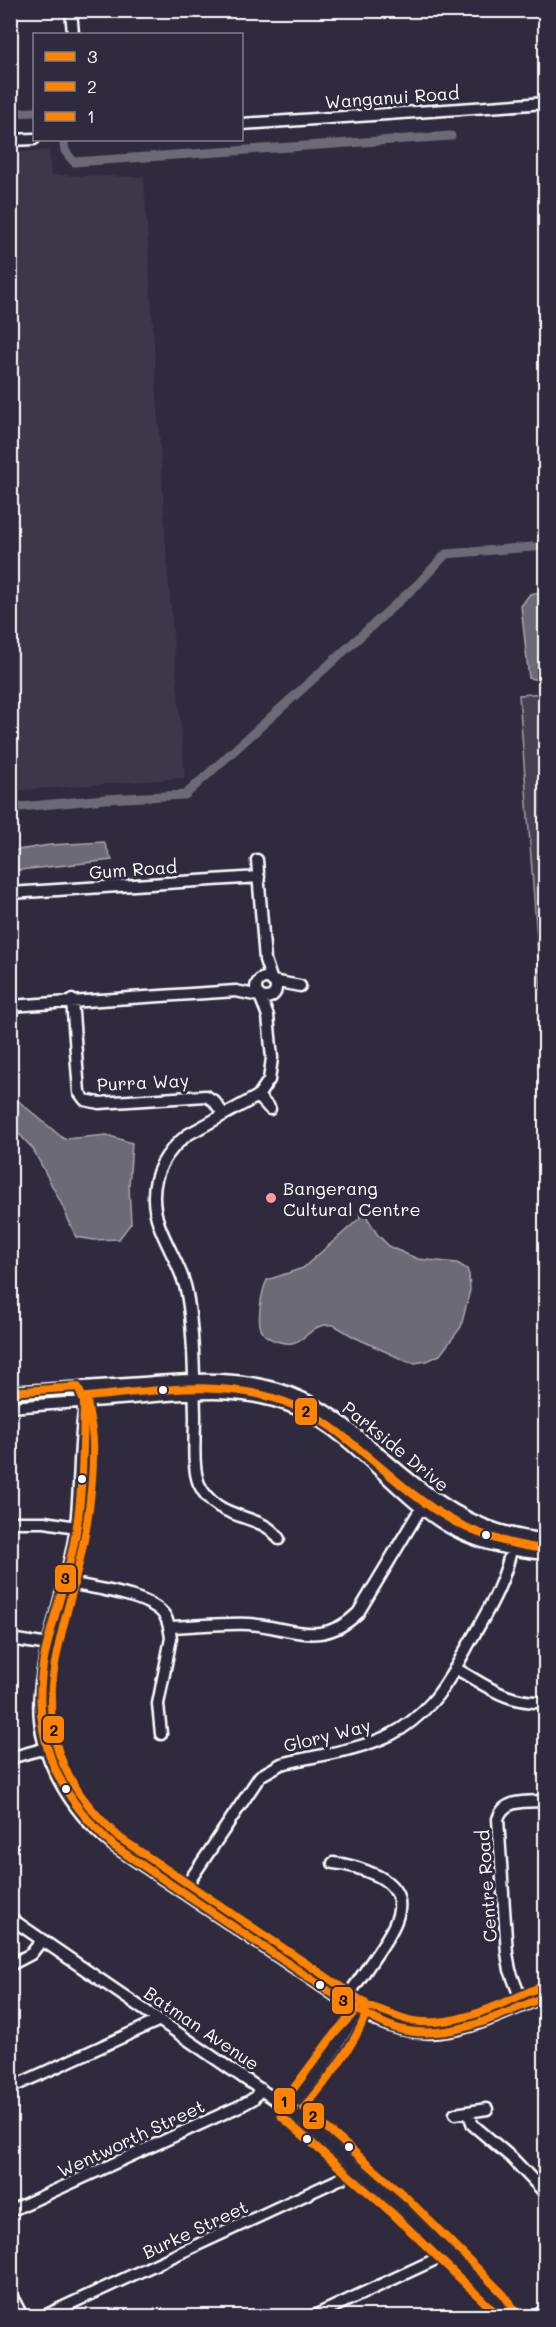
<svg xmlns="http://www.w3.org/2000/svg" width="556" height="2327" viewBox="0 0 556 2327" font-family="Mali,sans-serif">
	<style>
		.built { fill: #3c3749 }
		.green { fill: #464152; stroke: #a2a0a8; stroke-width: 1.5 }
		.water { fill: #6d6a77; stroke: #a7a6ad; stroke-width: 1.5 }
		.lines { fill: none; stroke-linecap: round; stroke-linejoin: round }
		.canal { stroke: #6d6a77; stroke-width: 9 }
		.minor-casing { stroke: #fff; stroke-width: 15 }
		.minor { stroke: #2f2a3d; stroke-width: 10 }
		.bus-1-casing { stroke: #2f2a3d; stroke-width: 12 }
		.bus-2-casing { stroke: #2f2a3d; stroke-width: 12 }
		.bus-3-casing { stroke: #2f2a3d; stroke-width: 12 }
		.bus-1 { stroke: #ff8200; stroke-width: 8 }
		.bus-2 { stroke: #ff8200; stroke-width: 8 }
		.bus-3 { stroke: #ff8200; stroke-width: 8 }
		.poi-dot { fill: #ff9aa2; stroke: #2f2a3d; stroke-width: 2 }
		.bus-dot { fill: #fff; stroke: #2f2a3d; stroke-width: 2 }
		.labels { text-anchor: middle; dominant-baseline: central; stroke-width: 6; stroke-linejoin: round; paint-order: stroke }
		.street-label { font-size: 18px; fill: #fff; stroke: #2f2a3d }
		.poi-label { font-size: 18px; fill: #fff; stroke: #2f2a3d; text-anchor: start }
		.line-badge { stroke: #2f2a3d; stroke-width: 2 }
		.pale-badge-label { font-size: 16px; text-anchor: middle; font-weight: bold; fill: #111 }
	</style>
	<rect width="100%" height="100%" fill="#2f2a3d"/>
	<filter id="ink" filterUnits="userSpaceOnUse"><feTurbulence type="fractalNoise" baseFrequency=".0167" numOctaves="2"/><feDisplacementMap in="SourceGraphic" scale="12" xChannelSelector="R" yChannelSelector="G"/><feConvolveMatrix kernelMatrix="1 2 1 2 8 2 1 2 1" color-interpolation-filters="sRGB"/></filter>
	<g filter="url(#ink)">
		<path class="built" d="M49,150L51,175L144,177L167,562L185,778L11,791V153Z"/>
		<path class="green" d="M545,693H546L545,1047L519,695Z"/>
		<path class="water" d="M545,591H546L545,681L529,678L521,606L530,594Z
			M104,842L112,860L11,871V851L50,845Z
			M10,1094L64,1139L107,1135L132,1143L129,1186L131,1223L119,1239L94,1240L76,1237L61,1203L33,1149L11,1125Z
			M362,1209L377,1234L390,1247L418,1259L457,1263L467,1269L469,1275L470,1290L461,1327L440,1355L427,1361L415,1363L408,1362L354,1337L334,1325C310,1323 310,1339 292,1343C285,1344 279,1342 273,1340C269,1338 264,1336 262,1331C256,1321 262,1290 267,1280L303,1268L360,1218L359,1213Z"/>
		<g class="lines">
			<path class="canal" d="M10,113L34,112
				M64,144L65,151L74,162L451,136
				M10,808L105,799L185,795L418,584L446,554L546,546"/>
			<defs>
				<path id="minor" d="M71,10L73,34
					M242,124L546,103
					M10,140L34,139
					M257,860L265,960L272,981
					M10,893L259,877
					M256 988a10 10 0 1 1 20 0a10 10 0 1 1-20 0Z
					M273,981L300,986
					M260,996L268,1016L272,1058L269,1080L258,1096L187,1135C167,1151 154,1170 154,1196C153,1231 181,1260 187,1294C194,1333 194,1378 195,1417C195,1435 192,1468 199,1484C217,1523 263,1512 279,1539
					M72,1000L79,1092L85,1100L99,1103L206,1096L214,1101L224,1115
					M10,1006L236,991L259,996
					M258,1096L270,1109
					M78,1387L84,1402V1412C78,1455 81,1497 74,1540C65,1591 45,1640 40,1692C34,1752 69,1810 114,1846L357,2010C429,2055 476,2024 546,1996
					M10,1392C50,1389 89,1387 128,1384C189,1379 246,1373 302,1398C331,1411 353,1431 376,1451C429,1496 473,1534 546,1539
					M10,1407C51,1404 92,1401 133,1398C190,1393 246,1386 299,1410C355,1436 391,1490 442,1523C473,1543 509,1551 546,1554
					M10,1522H45L76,1527
					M65,1582C89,1588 151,1594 165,1616C169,1623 170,1630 171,1638L158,1704L161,1734
					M170,1627C196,1626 223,1623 249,1624C292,1627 321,1649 358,1613L424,1503
					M10,1639L49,1645
					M455,1668C487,1686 507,1704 546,1702
					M10,1758L46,1748
					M333,1863C349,1864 363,1869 378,1876C417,1897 394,1928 376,1955C366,1970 355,1986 344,2001
					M182,1892L260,1776L281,1764C317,1755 358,1751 392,1734C406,1727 420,1715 431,1703C445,1688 456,1667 466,1649C485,1615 506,1583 512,1544
					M10,1918L289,2109L400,2206L496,2301L516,2316
					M10,1965L31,1954L42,1940
					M523,2005L510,1970L507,1953L498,1819C504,1798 528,1802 546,1801
					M10,2088L160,2020
					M289,2109C317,2078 339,2047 357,2010
					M468,2112L473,2125L512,2158L546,2194
					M455,2114L487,2109
					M10,2211L242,2105L253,2099L261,2089
					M10,2293L22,2316
					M44,2316L359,2170
					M314,2316L447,2254
					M537,2316L546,2309"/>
			</defs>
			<use href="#minor" class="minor-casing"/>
			<use href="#minor" class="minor"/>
			<defs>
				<path id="bus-1" d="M10,1392L78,1387L84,1402C83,1450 83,1501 73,1548C65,1584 53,1619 45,1654C29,1734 55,1793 114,1846L357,2010C373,2018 390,2028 408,2031C456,2039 502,2014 546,1996"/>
				<path id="bus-2" d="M515,2310L503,2294L407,2198L304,2108C318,2092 374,2022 365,2003L120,1838C2,1732 67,1650 87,1523C91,1496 94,1469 93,1442C93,1426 87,1412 87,1397C155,1391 230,1377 295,1406C329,1421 356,1447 384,1470C435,1515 476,1541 545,1549"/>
				<path id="bus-3" d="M499,2316L393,2214L282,2117L279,2108L335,2033L360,2006C371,2003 399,2019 413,2021C457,2028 502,2003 542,1986"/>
			</defs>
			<use href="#bus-1" class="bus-1-casing"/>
			<use href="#bus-2" class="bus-2-casing"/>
			<use href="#bus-3" class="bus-3-casing"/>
			<use href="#bus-1" class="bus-1"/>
			<use href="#bus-2" class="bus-2"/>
			<use href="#bus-3" class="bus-3"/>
		</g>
	</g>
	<circle class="poi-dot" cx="271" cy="1198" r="6"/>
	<g class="bus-dot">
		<circle cx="163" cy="1390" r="5"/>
		<circle cx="82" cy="1479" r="5"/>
		<circle cx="486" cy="1535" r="5"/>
		<circle cx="66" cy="1789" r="5"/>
		<circle cx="320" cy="1985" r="5"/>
		<circle cx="307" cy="2139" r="5"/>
		<circle cx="349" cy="2147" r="5"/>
	</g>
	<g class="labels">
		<g class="street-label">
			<text transform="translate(392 97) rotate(-4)">Wanganui Road</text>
			<text transform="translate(133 869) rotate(-4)">Gum Road</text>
			<text transform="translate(143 1082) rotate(-3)">Purra Way</text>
			<text transform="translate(396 1446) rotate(39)">Parkside Drive</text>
			<text transform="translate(327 1735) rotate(-14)">Glory Way</text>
			<text transform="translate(486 1886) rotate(-94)">Centre Road</text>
			<text transform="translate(202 2028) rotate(34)">Batman Avenue</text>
			<text transform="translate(131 2138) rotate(-25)">Wentworth Street</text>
			<text transform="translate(195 2229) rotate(-25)">Burke Street</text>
		</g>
		<g class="poi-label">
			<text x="283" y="1188">Bangerang<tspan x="283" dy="21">Cultural Centre</tspan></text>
		</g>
	</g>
	<g class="line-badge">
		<rect x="294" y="1397" width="24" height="29" rx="6" fill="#ff8200"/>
		<rect x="54" y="1564" width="23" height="29" rx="6" fill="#ff8200"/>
		<rect x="42" y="1715" width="23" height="29" rx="6" fill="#ff8200"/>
		<rect x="331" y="1986" width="23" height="29" rx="6" fill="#ff8200"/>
		<rect x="273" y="2087" width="23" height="28" rx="6" fill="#ff8200"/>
		<rect x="302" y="2102" width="23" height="28" rx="6" fill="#ff8200"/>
	</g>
	<g class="pale-badge-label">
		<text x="306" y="1417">2</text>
		<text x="65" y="1584">3</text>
		<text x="54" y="1736">2</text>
		<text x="343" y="2006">3</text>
		<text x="284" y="2107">1</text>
		<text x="313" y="2122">2</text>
	</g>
	<rect width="556" height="2327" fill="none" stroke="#2f2a3d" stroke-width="36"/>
	<rect x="18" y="18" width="520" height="2291" fill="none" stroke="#fff" stroke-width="2" filter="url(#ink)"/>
	<rect x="33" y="33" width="210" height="108" fill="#2f2a3d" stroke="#827f8b" stroke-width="1.5"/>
	<rect x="45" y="52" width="30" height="9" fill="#ff8200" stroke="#827f8b" stroke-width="1.5"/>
	<text x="87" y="63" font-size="18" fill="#ffffff">3</text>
	<rect x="45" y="82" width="30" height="9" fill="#ff8200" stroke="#827f8b" stroke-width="1.5"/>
	<text x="87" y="93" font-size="18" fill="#ffffff">2</text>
	<rect x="45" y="112" width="30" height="9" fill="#ff8200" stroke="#827f8b" stroke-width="1.5"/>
	<text x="87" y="123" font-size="18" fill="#ffffff">1</text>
</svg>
